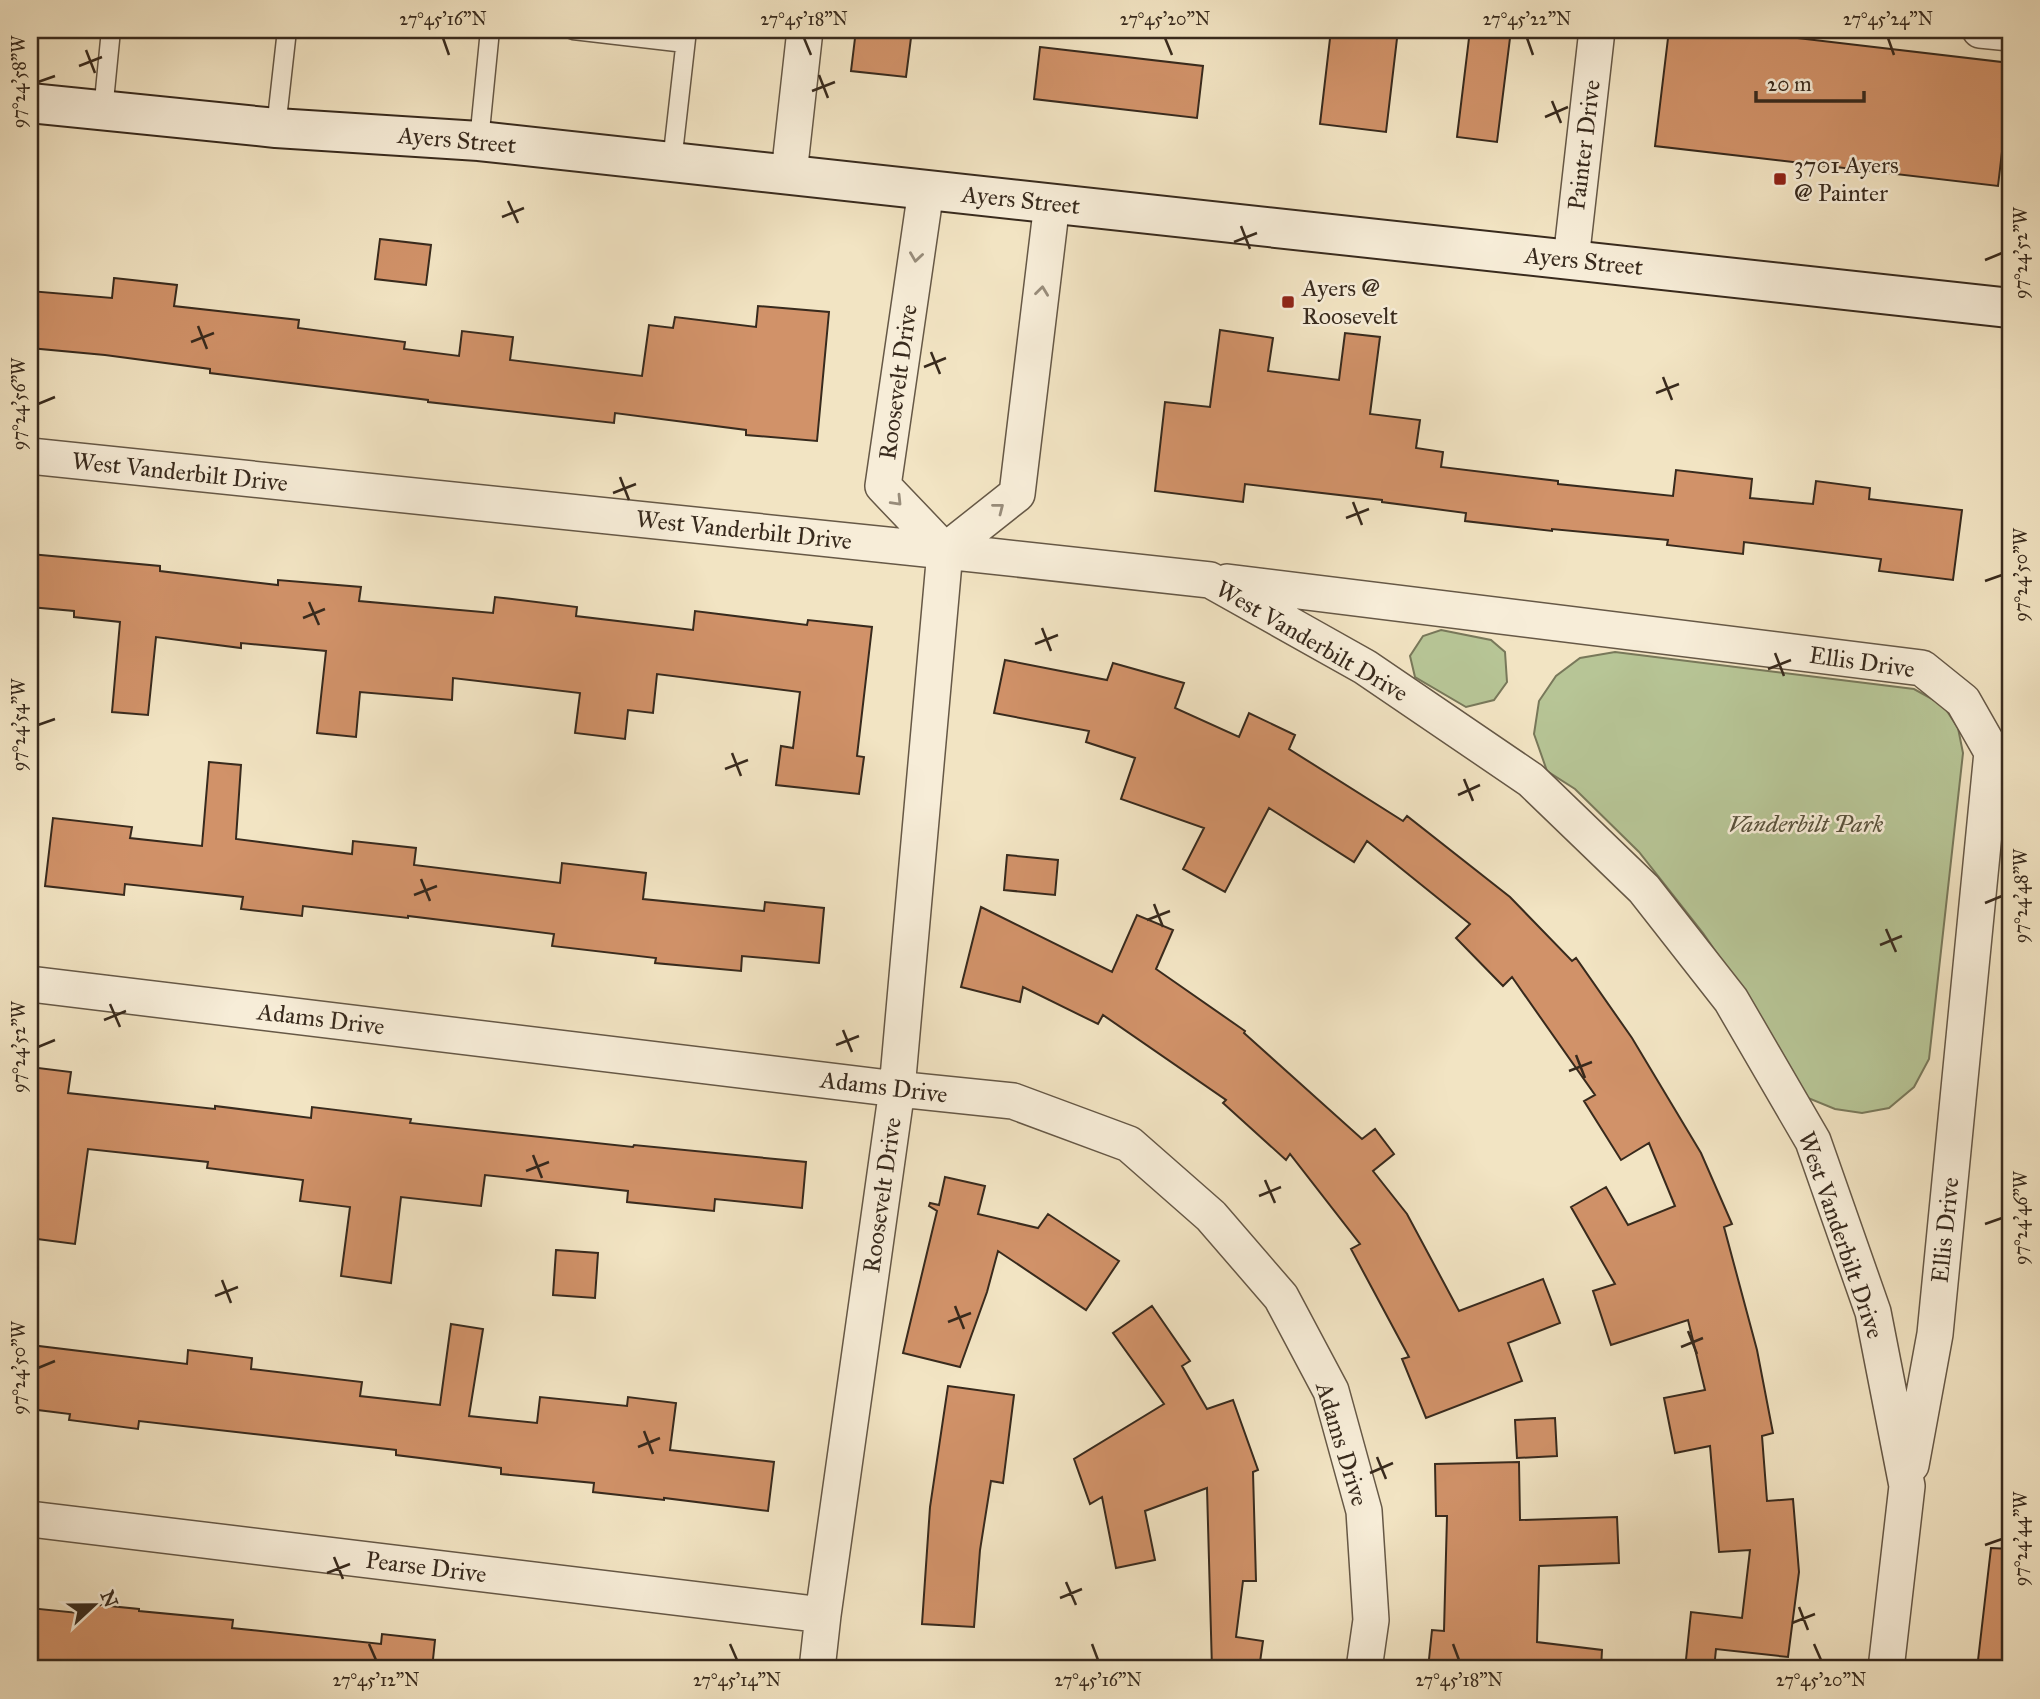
<svg xmlns="http://www.w3.org/2000/svg" width="2040" height="1699" viewBox="0 0 2040 1699" font-family="'IM FELL Great Primer',serif">
	<style>
		.green { fill: #b7c596; stroke: #78785a; stroke-width: 2 }
		.building { fill: #d19269; stroke: #382a1d; stroke-width: 2 }
		.lines { fill: none; stroke-linecap: round; stroke-linejoin: round }
		.lane-casing { stroke: #665846; stroke-width: 21 }
		.street-casing { stroke: #665846; stroke-width: 38 }
		.secondary-casing { stroke: #382a1d; stroke-width: 42 }
		.lane { stroke: #f7edd8; stroke-width: 18 }
		.street { stroke: #f7edd8; stroke-width: 35 }
		.secondary { stroke: #f7edd8; stroke-width: 38 }
		.oneway { stroke: #988c7a }
		.ticks { fill: none; stroke: #382a1d; stroke-width: 2.5 }
		.poi-dot { fill: #8f2418; stroke: #f7edd8; stroke-width: 2.5 }
		.labels { text-anchor: middle; dominant-baseline: central; stroke-width: 5; stroke-linejoin: round; paint-order: stroke }
		.street-label { font-size: 24px; fill: #382a1d; stroke: #f7edd8 }
		.poi-label { font-size: 24px; fill: #382a1d; stroke: #f7edd8; text-anchor: start }
		.park-label { font-size: 24px; font-style: italic; fill: #58513b; stroke: #f7edd8 }
		.neatline { fill: none; stroke: #382a1d; stroke-width: 2.5 }
		.ticks-label { font-size: 18px; text-anchor: middle; fill: #382a1d }
	</style>
	<rect width="100%" height="100%" fill="#f2e4c3"/>
	<filter id="stains"><feTurbulence type="fractalNoise" baseFrequency=".00286" numOctaves="4"/><feColorMatrix values="0 0 0 0 .2 0 0 0 0 .09 0 0 0 0 .02 0 0 0 .5 -.17"/></filter>
	<radialGradient id="worn" r=".72"><stop offset=".6" stop-color="#630" stop-opacity="0"/><stop offset="1" stop-color="#630" stop-opacity=".3"/></radialGradient>
	<path class="green" d="M1441,630L1491,640L1505,652L1507,682L1494,700L1466,707L1415,677L1410,656L1423,636Z
		M1615,652L1914,689L1943,705L1958,728L1963,753L1929,1059L1914,1087L1889,1108L1862,1113L1835,1109L1808,1098L1761,1017L1703,933L1639,852L1575,789L1547,771L1534,734L1539,701L1556,676L1580,658Z"/>
	<path class="building" d="M856,30H912L906,77L851,71Z
		M1331,30H1398L1386,132L1320,124Z
		M1470,30H1511L1497,142L1457,137Z
		M1669,30H1728L2010,63V83L1998,186L1655,146Z
		M1040,47L1203,66L1197,118L1034,99Z
		M380,239L431,245L426,285L375,279Z
		M114,278L177,285L174,306L299,320L298,328L405,342L404,349L459,356L462,331L513,337L510,360L642,376L649,325L673,328L675,317L756,327L758,306L829,312L817,441L746,435V430L615,413L614,423L428,402V400L210,373V369L105,355L30,348V291L112,298Z
		M1220,330L1273,338L1268,371L1339,380L1345,333L1380,337L1370,414L1420,420L1416,448L1443,452L1441,467L1558,481V484L1673,496L1676,470L1752,479L1750,498L1813,504L1816,481L1870,488L1869,499L1962,510L1953,580L1879,571L1881,559L1744,542L1743,554L1667,545L1668,540L1552,529V531L1465,521L1466,513L1382,502V500L1245,484L1243,502L1155,491L1165,402L1210,407Z
		M30,554L160,566V571L278,585V580L361,587L359,601L493,613L495,597L577,607L576,616L693,630L695,611L807,625L808,620L872,627L857,756L864,757L859,794L776,785L781,746L793,748L800,692L657,674L653,713L628,710L625,739L575,733L580,693L453,678L452,700L360,692L356,737L317,733L326,651L241,643V648L156,637L148,715L112,712L120,622L74,617V611L30,607Z
		M1005,660L1107,680L1113,663L1184,683L1175,708L1239,737L1249,713L1295,735L1289,749L1403,821L1407,816L1510,897L1572,961L1576,958L1632,1038L1701,1153L1732,1224L1724,1227L1757,1350L1773,1433L1762,1436L1767,1501L1793,1499L1799,1572L1788,1657L1716,1649L1714,1669H1685L1691,1612L1742,1618L1750,1550L1719,1552L1710,1446L1675,1453L1664,1398L1705,1390L1688,1320L1611,1345L1593,1291L1615,1284L1571,1207L1606,1187L1628,1225L1675,1206L1649,1143L1621,1160L1584,1101L1595,1095L1512,977L1503,986L1456,938L1470,924L1367,841L1354,862L1269,808L1225,892L1183,869L1204,828L1121,799L1135,758L1086,742L1089,731L994,713Z
		M209,762L241,765L236,839L352,854L353,841L416,848L414,865L560,883L562,863L646,873L643,899L764,911L765,902L824,908L819,963L742,956L741,971L655,963L656,958L552,946L554,934L408,916V918L303,906L302,916L241,909L243,897L125,884L124,895L45,886L53,818L132,827L130,838L202,846Z
		M1007,855L1058,860L1055,895L1004,890Z
		M981,907L1112,972L1137,915L1173,930L1156,969L1245,1031L1244,1033L1362,1139L1375,1129L1394,1154L1373,1171L1407,1214L1459,1311L1543,1279L1560,1323L1508,1343L1522,1381L1426,1418L1402,1359L1409,1357L1351,1249L1360,1244L1290,1154L1286,1160L1223,1103L1226,1100L1103,1015L1098,1024L1023,987L1020,1002L961,987Z
		M30,1067L71,1072L68,1093L215,1109V1106L311,1118L312,1107L411,1119L410,1123L633,1147L634,1145L806,1162L802,1208L715,1199L714,1211L627,1202L628,1191L485,1175L481,1206L401,1197L391,1283L341,1276L350,1207L300,1201L303,1180L207,1168L208,1162L88,1149L75,1244L30,1238Z
		M945,1177L985,1186L978,1214L1038,1228L1048,1214L1119,1261L1086,1310L998,1251L987,1292L960,1367L903,1353L937,1211L929,1206L930,1203L939,1205Z
		M556,1250L598,1253L595,1298L553,1295Z
		M1152,1306L1190,1361L1182,1366L1207,1409L1233,1400L1258,1470L1253,1472L1256,1581H1243L1236,1637L1263,1641L1259,1669H1212L1207,1488L1145,1511L1155,1560L1116,1568L1102,1497L1090,1504L1074,1459L1164,1404L1113,1333Z
		M451,1324L483,1329L469,1416L537,1423L540,1397L627,1406L628,1397L676,1403L670,1450L774,1462L768,1511L664,1498V1500L593,1492L594,1483L501,1474V1468L396,1455V1450L139,1421L138,1429L69,1420L70,1414L30,1409V1345L187,1364L188,1350L252,1358L251,1369L362,1382L360,1396L440,1405Z
		M948,1386L1014,1395L1003,1483L991,1481L980,1550L974,1627L922,1624L930,1507Z
		M1555,1418L1557,1456L1517,1458L1515,1420Z
		M1519,1462L1520,1520L1617,1517L1619,1563L1539,1566L1537,1642L1602,1650L1601,1669H1428L1432,1630L1444,1631L1447,1516H1436L1435,1464Z
		M1991,1548L2010,1549V1669H1977Z
		M79,1603L139,1609V1611L233,1620L232,1628L381,1644L382,1634L435,1640L432,1669H105L30,1662V1608L78,1613Z"/>
	<g class="lines">
		<defs>
			<path id="lane" d="M573,30L685,43
				M103,111L111,30
				M276,128L287,30
				M479,141L490,30
				M672,162L687,30"/>
			<path id="street" d="M1980,30L2010,33
				M789,174L805,30
				M926,190L883,486L945,551
				M1571,260L1597,30
				M30,456L945,551L1210,580L1365,667L1531,780L1644,889L1731,1000L1813,1141L1873,1312L1907,1486L1886,1669
				M1227,582L1922,668L1963,701L1992,752L1935,1334L1911,1465
				M30,984L897,1089L1013,1101L1129,1144L1211,1216L1281,1297L1331,1391L1364,1511L1371,1620L1364,1669
				M30,1519L823,1615
				M817,1669L823,1615L897,1089L945,551L1017,494L1052,203"/>
			<path id="secondary" d="M30,103L276,128L479,141L2010,308"/>
		</defs>
		<use href="#lane" class="lane-casing"/>
		<use href="#street" class="street-casing"/>
		<use href="#secondary" class="secondary-casing"/>
		<use href="#lane" class="lane"/>
		<use href="#street" class="street"/>
		<use href="#secondary" class="secondary"/>
	</g>
	<defs><path id="oneway-chevron" d="M-2-3.5L2.5 0L-2 3.5" fill="none" stroke-width="1.6" stroke-linecap="round" stroke-linejoin="round" transform="scale(1.75)"/></defs>
	<g class="oneway">
		<use href="#oneway-chevron" transform="translate(916 257) rotate(98)"/>
		<use href="#oneway-chevron" transform="translate(1042 291) rotate(-83)"/>
		<use href="#oneway-chevron" transform="translate(897 501) rotate(46)"/>
		<use href="#oneway-chevron" transform="translate(999 508) rotate(-38)"/>
	</g>
	<path class="ticks" d="M443,38L449,55M804,38L811,55M1165,38L1172,55M1527,38L1533,55M1888,38L1894,55M86,50L95,73M79,66L102,57M819,75L828,98M38,82L55,76M812,91L835,82M1552,101L1561,123M1545,117L1568,107M508,201L518,223M502,217L524,208M1241,226L1250,249M1234,242L1257,233M1985,260L2002,253M198,326L207,349M191,342L214,333M931,352L940,374M924,367L946,358M1663,377L1672,400M1656,393L1679,384M38,404L55,397M620,477L629,500M613,493L636,484M1353,502L1362,525M1346,518L1369,509M1985,581L2002,575M309,602L319,625M303,618L325,609M1042,628L1051,651M1035,644L1058,635M1775,653L1784,676M1768,669L1791,660M38,725L55,719M732,753L741,776M725,769L748,760M1464,779L1473,801M1458,795L1480,785M421,879L430,901M414,895L437,886M1985,903L2002,896M1154,904L1163,927M1147,920L1170,911M1886,929L1896,952M1880,945L1902,936M110,1004L120,1027M104,1020L126,1011M843,1030L852,1052M836,1045L859,1036M38,1047L55,1040M1576,1055L1585,1078M1569,1071L1592,1062M533,1155L542,1178M526,1171L549,1162M1265,1180L1275,1203M1259,1196L1281,1187M1985,1224L2002,1218M222,1280L231,1303M215,1296L238,1287M955,1306L964,1329M948,1322L971,1313M1688,1331L1697,1354M1681,1347L1703,1338M38,1368L55,1361M644,1431L653,1454M638,1447L660,1438M1377,1457L1386,1479M1370,1473L1393,1463M1985,1545L2002,1539M334,1557L343,1579M327,1573L350,1564M1066,1582L1076,1605M1060,1598L1082,1589M1799,1607L1808,1630M1792,1623L1815,1614M369,1644L376,1660M730,1644L737,1660M1092,1644L1098,1660M1453,1644L1459,1660M1814,1644L1821,1660"/>
	<g class="poi-dot">
		<rect x="1773" y="172" width="14" height="14" rx="3.5"/>
		<rect x="1281" y="295" width="14" height="14" rx="3.5"/>
	</g>
	<g class="labels">
		<g class="street-label">
			<text transform="translate(457 140) rotate(5)">Ayers Street</text>
			<text transform="translate(1584 145) rotate(-83)">Painter Drive</text>
			<text transform="translate(1021 200) rotate(6)">Ayers Street</text>
			<text transform="translate(1584 261) rotate(6)">Ayers Street</text>
			<text transform="translate(898 382) rotate(-82)">Roosevelt Drive</text>
			<text transform="translate(180 472) rotate(6)">West Vanderbilt Drive</text>
			<text transform="translate(744 530) rotate(6)">West Vanderbilt Drive</text>
			<text transform="translate(1312 641) rotate(30)">West Vanderbilt Drive</text>
			<text transform="translate(1862 662) rotate(8)">Ellis Drive</text>
			<text transform="translate(321 1019) rotate(7)">Adams Drive</text>
			<text transform="translate(884 1087) rotate(7)">Adams Drive</text>
			<text transform="translate(882 1195) rotate(-82)">Roosevelt Drive</text>
			<text transform="translate(1945 1230) rotate(-84)">Ellis Drive</text>
			<text transform="translate(1841 1235) rotate(71)">West Vanderbilt Drive</text>
			<text transform="translate(1342 1444) rotate(73)">Adams Drive</text>
			<text transform="translate(426 1567) rotate(7)">Pearse Drive</text>
		</g>
		<g class="poi-label">
			<text x="1794" y="165">3701 Ayers<tspan x="1794" dy="28">@ Painter</tspan></text>
			<text x="1302" y="288">Ayers @<tspan x="1302" dy="28">Roosevelt</tspan></text>
		</g>
		<g class="park-label">
			<text x="1806" y="824">Vanderbilt Park</text>
		</g>
	</g>
	<rect width="2040" height="1699" fill="none" stroke="#f2e4c3" stroke-width="77"/>
	<g transform="translate(94 1605) rotate(68)" stroke="#f7edd8" stroke-width="5" paint-order="stroke">
	<path d="M0-5L12 26L0 18L-12 26Z" fill="#382a1d"/>
	<text y="-10" font-size="19" font-weight="bold" text-anchor="middle" fill="#382a1d">N</text>
	</g>
	<path d="M1756 91v10h108v-10" fill="none" stroke="#382a1d" stroke-width="3.5"/>
	<text x="1767" y="91" font-size="21" fill="#382a1d" stroke="#f7edd8" stroke-width="5" paint-order="stroke">20 m</text>
	<rect x="38" y="38" width="1964" height="1622" class="neatline"/>
	<g class="ticks-label">
		<text x="443" y="25">27°45'16"N</text>
		<text x="804" y="25">27°45'18"N</text>
		<text x="1165" y="25">27°45'20"N</text>
		<text x="1527" y="25">27°45'22"N</text>
		<text x="1888" y="25">27°45'24"N</text>
		<text transform="translate(19 82) rotate(-90)" y="6">97°24'58"W</text>
		<text transform="translate(2021 253) rotate(-90)" y="6">97°24'52"W</text>
		<text transform="translate(19 404) rotate(-90)" y="6">97°24'56"W</text>
		<text transform="translate(2021 575) rotate(-90)" y="6">97°24'50"W</text>
		<text transform="translate(19 725) rotate(-90)" y="6">97°24'54"W</text>
		<text transform="translate(2021 896) rotate(-90)" y="6">97°24'48"W</text>
		<text transform="translate(19 1047) rotate(-90)" y="6">97°24'52"W</text>
		<text transform="translate(2021 1218) rotate(-90)" y="6">97°24'46"W</text>
		<text transform="translate(19 1368) rotate(-90)" y="6">97°24'50"W</text>
		<text transform="translate(2021 1539) rotate(-90)" y="6">97°24'44"W</text>
		<text x="376" y="1686">27°45'12"N</text>
		<text x="737" y="1686">27°45'14"N</text>
		<text x="1098" y="1686">27°45'16"N</text>
		<text x="1459" y="1686">27°45'18"N</text>
		<text x="1821" y="1686">27°45'20"N</text>
	</g>
	<rect width="100%" height="100%" filter="url(#stains)"/>
	<rect width="100%" height="100%" fill="url(#worn)"/>
</svg>
